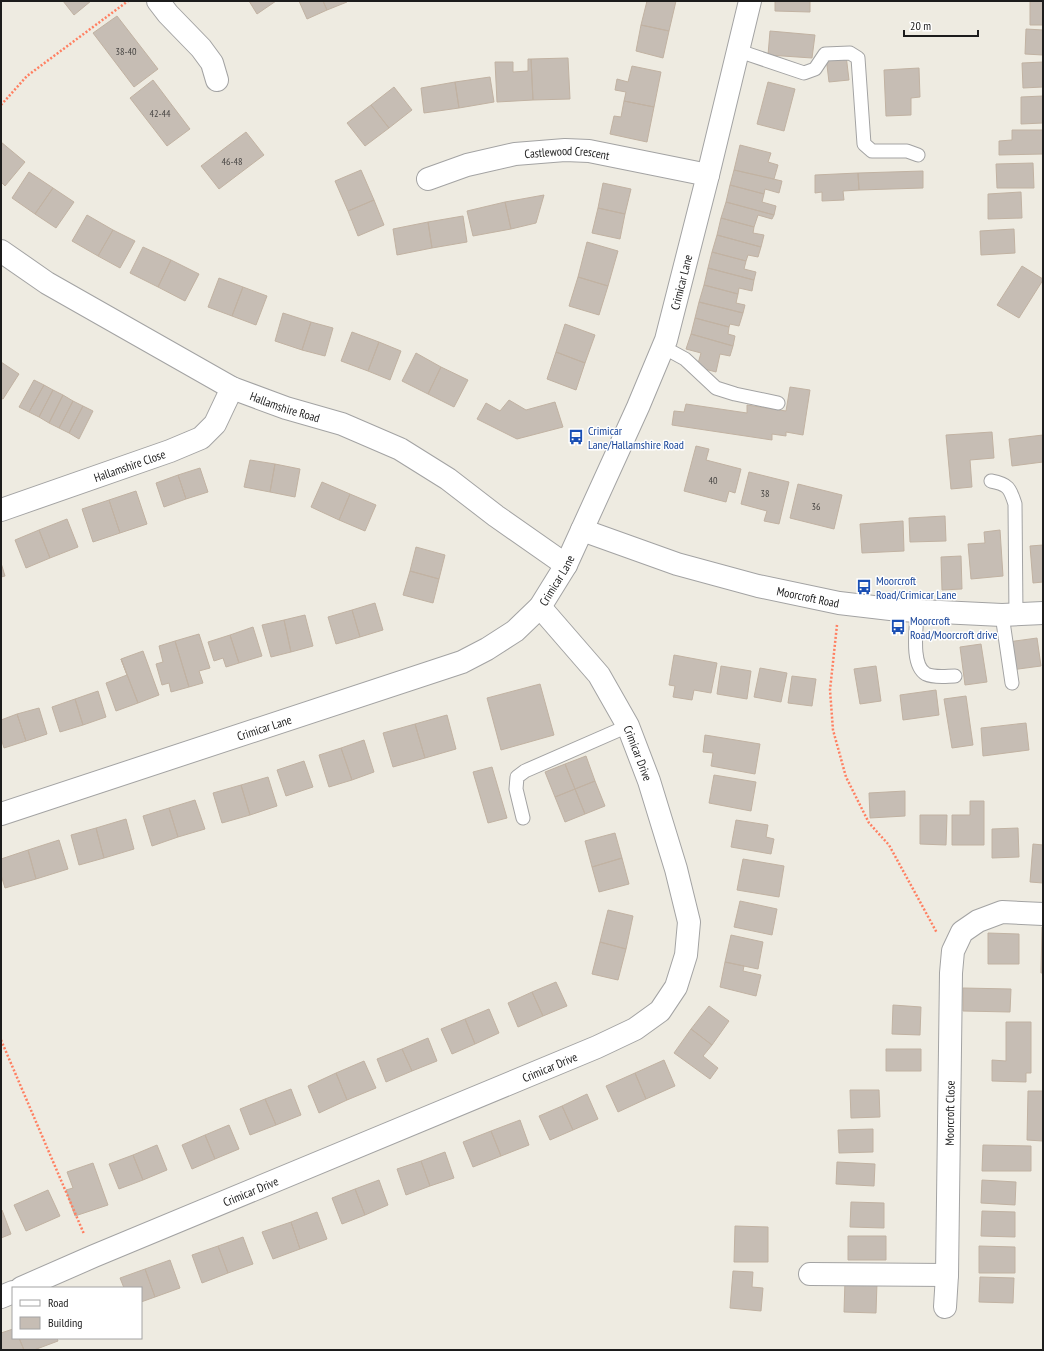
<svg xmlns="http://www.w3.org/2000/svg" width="1044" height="1351" viewBox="0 0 1044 1351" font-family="'PT Sans Narrow',sans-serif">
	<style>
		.building { fill: #c6bdb4; stroke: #c1b2a2 }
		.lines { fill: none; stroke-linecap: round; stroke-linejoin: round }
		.service-casing { stroke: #a3a3a3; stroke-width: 15 }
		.minor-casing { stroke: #a3a3a3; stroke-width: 24 }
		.tertiary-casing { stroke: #a3a3a3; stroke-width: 24 }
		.path { stroke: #ff7f61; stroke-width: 2.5; stroke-dasharray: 2 2; stroke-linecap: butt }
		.service { stroke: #fff; stroke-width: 13 }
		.minor { stroke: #fff; stroke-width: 22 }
		.tertiary { stroke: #fff; stroke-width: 22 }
		.labels { text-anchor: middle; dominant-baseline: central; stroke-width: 3; stroke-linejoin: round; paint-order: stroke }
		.number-label { font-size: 10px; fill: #464442 }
		.street-label { font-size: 12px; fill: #1c1c1c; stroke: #fff }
		.transit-label { font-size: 12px; fill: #164399; stroke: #fff; text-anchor: start }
	</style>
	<rect width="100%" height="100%" fill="#eeebe1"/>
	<path class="building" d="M63,1H91L74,15Z
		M249,1H276L257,14Z
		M299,1H323L327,10L307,19Z
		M323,1H346L347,2L327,10Z
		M647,1H676L669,31L641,25Z
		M775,1H810V12L775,11Z
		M1030,1H1043V25H1030Z
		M117,16L158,69L134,87L93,33Z
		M641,25L669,31L663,58L636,51Z
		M1026,29L1043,30V55L1025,54Z
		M770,31L815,35L812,58L768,55Z
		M846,55L849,80L829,82L826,57Z
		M568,58L570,99L533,100L531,59Z
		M528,59H531L533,100L497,102L495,62H513V72L528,71Z
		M1043,62V87L1023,88L1022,63Z
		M632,66L661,72L654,107L624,101L626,92L615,90L617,79L628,82Z
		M919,68L920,97L911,98V115L886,116L884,70Z
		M490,77L494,102L459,108L455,82Z
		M153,80L190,129L167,146L130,98Z
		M455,82L459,108L424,113L421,88Z
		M768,82L795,89L784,131L757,124Z
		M394,87L412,110L389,128L371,105Z
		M1043,96V123L1021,124V97Z
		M624,101L654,107L647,142L610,134L614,116L621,117Z
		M371,105L389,128L365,146L347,123Z
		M1012,130H1043V154L999,155V141L1012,140Z
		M246,132L264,155L219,189L201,166Z
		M1,142L25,162L5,186L1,182Z
		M740,145L771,153L768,162L778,165L774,179L734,170Z
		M1033,163L1034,188H997L996,164Z
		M361,170L374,200L348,211L335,181Z
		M734,170L782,181L779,193L765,189L764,194L730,185Z
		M923,171V188L859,190L858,173Z
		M29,172L53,188L35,214L12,198Z
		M858,173L859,190L843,191L844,200L822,201V192L815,193V175Z
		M603,183L631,189L625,214L598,208Z
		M730,185L764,194L762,202L776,206L774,215L726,202Z
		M53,188L74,202L56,228L35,214Z
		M1021,192L1022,218L988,219V194Z
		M544,195L536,223L511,229L505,202Z
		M374,200L384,225L358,236L348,211Z
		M505,202L511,229L473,236L467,211Z
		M726,202L774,215L772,219L758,215L754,227L721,218Z
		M598,208L625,214L620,239L592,233Z
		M87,215L113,230L98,256L72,241Z
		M463,216L467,242L432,248L428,222Z
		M721,218L754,227L753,233L764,235L761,247L717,235Z
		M428,222L432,248L397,255L393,229Z
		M1014,229L1015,253L981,255L980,231Z
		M113,230L135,241L120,268L98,256Z
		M717,235L761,247L758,257L748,255L746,261L712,252Z
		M587,242L618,251L608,286L578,277Z
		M143,247L171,260L158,287L130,273Z
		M712,252L746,261L744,269L756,272L754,280L708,268Z
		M171,260L199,274L185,301L158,287Z
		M1022,266L1043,279V280L1019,318L997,305Z
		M708,268L754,280L752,291L739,288L738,294L704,285Z
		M578,277L608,286L599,315L569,306Z
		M219,278L243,287L232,316L208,307Z
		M704,285L738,294L736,303L745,305L743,313L699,302Z
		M243,287L267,296L256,325L232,316Z
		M699,302L743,313L739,326L730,324L729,327L695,318Z
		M283,313L311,322L302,350L275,341Z
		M695,318L729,327L728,334L735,336L733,346L691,334Z
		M311,322L333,328L325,356L302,350Z
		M565,324L595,335L585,363L556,352Z
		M352,332L379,342L368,371L341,361Z
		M691,334L733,346L730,356L720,354L716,372L697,367L701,353L686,349Z
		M379,342L401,351L390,380L368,371Z
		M556,352L585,363L576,390L547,379Z
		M416,353L441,367L428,394L402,381Z
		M1,362L19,374L3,399L1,398Z
		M441,367L468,380L454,407L428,394Z
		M34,380L44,385L29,412L19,407Z
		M44,385L53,390L39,417L29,412Z
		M790,387L810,390L803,435L786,432V436L772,434V440L672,425L674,411L684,412L686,404L747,413V405L786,411Z
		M53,390L63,395L49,423L39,417Z
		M63,395L73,401L59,428L49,423Z
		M509,400L526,410L555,402L563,427L517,439L477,419L486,403L500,411Z
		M73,401L83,406L69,433L59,428Z
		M83,406L93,411L79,439L69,433Z
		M992,432L994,458L970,460L972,487L951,489L946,435Z
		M1043,435V462L1012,466L1009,439Z
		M696,446L709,449L706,460L741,469L735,493L729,491L726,502L684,491Z
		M250,460L275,464L270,492L244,487Z
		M275,464L300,469L295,497L270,492Z
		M200,468L208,492L186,499L178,475Z
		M749,472L789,482L779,524L764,521L767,511L741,504Z
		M178,475L186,499L164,507L156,483Z
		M322,482L350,494L339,520L311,507Z
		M798,484L842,495L834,529L790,518Z
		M136,491L147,524L120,533L109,500Z
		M350,494L376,505L365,531L339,520Z
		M109,500L120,533L93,542L82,509Z
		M945,516L946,541L910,542L909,518Z
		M67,519L78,547L50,558L39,530Z
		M903,521L904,551L862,553L860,524Z
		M39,530L50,558L26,568L15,540Z
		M1000,530L1003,576L971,579L968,544L985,543L984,532Z
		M1043,545V582L1033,583L1030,546Z
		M416,547L445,555L439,579L410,571Z
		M961,556L962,589L942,590L941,557Z
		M1,563L5,576L1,577Z
		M410,571L439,579L433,603L403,595Z
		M375,603L383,630L360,637L352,610Z
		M352,610L360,637L336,644L328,617Z
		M305,615L313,646L291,652L284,620Z
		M284,620L291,652L271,657L262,625Z
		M253,627L262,656L239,663L230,635Z
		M199,634L210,668L199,671L203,683L189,687L175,641Z
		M230,635L239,663L226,667L223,658L214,661L208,642Z
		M1037,638L1041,666L1011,670L1008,642Z
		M175,641L189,687L171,692L169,683L162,685L156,664L163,662L159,646Z
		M981,644L987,682L965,685L960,647Z
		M143,651L159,695L138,703L121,659Z
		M674,655L717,663L711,693L694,690L692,700L673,697L675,686L669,685Z
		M121,659L138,703L116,711L106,683L127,675Z
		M721,666L751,671L747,699L717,694Z
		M876,666L881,701L860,704L854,669Z
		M760,668L787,673L781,702L754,697Z
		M792,676L816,679L812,706L788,703Z
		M540,684L554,735L501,750L487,698Z
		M936,690L939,715L903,720L900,695Z
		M98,691L106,717L83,725L75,699Z
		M966,696L973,745L952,748L944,699Z
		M75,699L83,725L60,732L52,707Z
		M39,708L47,734L26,741L17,714Z
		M17,714L26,741L4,748L1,738V720Z
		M447,715L456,749L425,758L415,724Z
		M1026,723L1029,750L983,756L981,728Z
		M415,724L425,758L393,767L383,733Z
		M705,735L760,744L755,774L711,766L713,753L703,752Z
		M364,740L374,772L352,780L341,748Z
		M341,748L352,780L329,787L319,755Z
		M586,756L595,781L575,789L565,764Z
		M304,761L313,787L286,796L277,770Z
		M565,764L575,789L555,797L545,772Z
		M492,767L507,818L488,823L473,772Z
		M714,775L756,782L751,811L709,803Z
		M268,777L277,806L250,815L241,785Z
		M595,781L605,806L585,814L575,789Z
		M241,785L250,815L222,823L213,793Z
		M575,789L585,814L565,822L555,797Z
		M905,791V816L870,818L869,793Z
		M195,800L205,829L178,837L169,808Z
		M970,801H984V845H952V815H970Z
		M169,808L178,837L152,846L143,816Z
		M920,815H947L946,845L920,844Z
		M126,819L134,849L104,858L96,828Z
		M736,820L768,825L766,837L774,839L771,854L731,847Z
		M96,828L104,858L79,865L71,835Z
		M1018,828L1019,857L992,858V829Z
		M615,833L622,858L592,867L585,841Z
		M59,840L68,869L36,879L28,850Z
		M1033,844L1043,845V883L1030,882Z
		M28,850L36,879L5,888L1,875V859Z
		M622,858L629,884L599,892L592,867Z
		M743,859L784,866L779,897L737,890Z
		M740,901L777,909L772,935L734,927Z
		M608,910L633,916L626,949L600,942Z
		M1042,927H1043V973H1041Z
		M988,933L1019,934V964H988Z
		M731,935L763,942L758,969L725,962Z
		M600,942L626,949L618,980L592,974Z
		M725,962L744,966L743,971L761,975L756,996L720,987Z
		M556,982L567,1006L543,1016L532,992Z
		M963,988L1011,989L1010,1012L963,1011Z
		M532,992L543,1016L518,1027L508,1003Z
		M893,1005L921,1007L920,1035L892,1034Z
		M709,1006L729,1021L712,1045L691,1029Z
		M489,1009L499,1033L475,1044L465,1019Z
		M465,1019L475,1044L452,1054L441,1029Z
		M1006,1022H1031V1073H1026V1082L992,1081V1060L1006,1061Z
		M691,1029L712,1045L703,1056L718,1068L710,1079L674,1053Z
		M428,1038L437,1061L412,1071L402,1049Z
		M402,1049L412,1071L386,1082L377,1059Z
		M886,1049H921V1071H886Z
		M664,1060L675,1086L646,1099L635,1073Z
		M364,1061L376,1088L347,1100L336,1073Z
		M336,1073L347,1100L319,1113L308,1086Z
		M635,1073L646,1099L618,1112L606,1086Z
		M291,1089L301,1115L276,1125L265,1099Z
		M850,1090H879L880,1117L851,1118Z
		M1028,1091H1043V1141L1027,1140Z
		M587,1094L598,1119L573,1130L562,1106Z
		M265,1099L276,1125L250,1135L240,1109Z
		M562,1106L573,1130L550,1140L539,1116Z
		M520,1120L529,1145L501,1156L491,1131Z
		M229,1125L239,1149L215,1159L205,1135Z
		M873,1129V1152L839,1153L838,1130Z
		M491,1131L501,1156L473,1167L463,1142Z
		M205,1135L215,1159L192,1169L182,1145Z
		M157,1145L167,1170L143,1180L133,1155Z
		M983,1145L1031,1146V1171H982Z
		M445,1152L454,1178L430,1186L421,1161Z
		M133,1155L143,1180L119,1189L109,1164Z
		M421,1161L430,1186L406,1195L397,1169Z
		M837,1162L875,1164L874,1186L836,1184Z
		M93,1163L108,1205L75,1216L66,1190L73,1188L67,1172Z
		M379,1180L388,1205L365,1215L355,1189Z
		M982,1180L1016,1182L1015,1205L981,1203Z
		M355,1189L365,1215L342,1224L332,1198Z
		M48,1190L60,1216L26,1231L14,1205Z
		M851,1202L884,1203V1228L850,1227Z
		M2,1210L11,1234L1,1238V1211Z
		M982,1211L1015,1212V1237L981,1236Z
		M317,1212L327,1239L300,1249L291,1222Z
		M291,1222L300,1249L273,1259L262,1232Z
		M735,1226L768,1227V1262H734Z
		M848,1236H886V1260H848Z
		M243,1237L253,1264L228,1273L218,1246Z
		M218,1246L228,1273L202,1283L192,1255Z
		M979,1246L1015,1247V1273H979Z
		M170,1260L180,1288L155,1297L145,1269Z
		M145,1269L155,1297L141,1302V1288H124L120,1278Z
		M733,1271L753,1272L752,1287L763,1288L761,1311L730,1308Z
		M980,1277L1014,1278L1013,1303L979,1302Z
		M845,1280L877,1282L876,1313L844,1312Z
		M13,1329V1338H19L24,1350H1V1333Z
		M19,1338H57L58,1341L34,1350H24Z"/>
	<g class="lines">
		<defs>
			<path id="service" d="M739,51L804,73L815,69L825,54L850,53L858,58L864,144L872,151H907L918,155
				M663,347L685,359L716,388L735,394L778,403
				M991,481C1008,484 1010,488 1015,504L1016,615
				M917,611C917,626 910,665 926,674C934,678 947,676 955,676
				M1002,615L1012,683
				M523,818L516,789L517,777L525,771L628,726"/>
			<g id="minor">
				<path d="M158,1L168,14L201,48L212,63L217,80"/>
				<path id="s1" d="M428,179L467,165L515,154L565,150L589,151L708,175"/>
				<path id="s2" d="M1,251L47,283L232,388L286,408L342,424L400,449L448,479L496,516L566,565"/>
				<path id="s3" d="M1,510L170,451L201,438L215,424L232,388"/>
				<path id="s4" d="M582,530L677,564L758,586L839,603L899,610L1002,615L1043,613"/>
				<path d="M810,1274L947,1275"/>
				<path id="s5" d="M21,1288L94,1256L597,1047L635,1029L660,1011L676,987L686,955L689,922L676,869L649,781L628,726L599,675L540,607"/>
				<path d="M1,1297L13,1292"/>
				<path id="s6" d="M945,1307L947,1275L951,973L953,951L962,932L978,921L1002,912L1043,914"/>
			</g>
			<g id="tertiary">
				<path id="s7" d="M1,814L462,662L487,649L515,631L540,607L566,565L638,407L666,340L708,175L750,1"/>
			</g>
		</defs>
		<use href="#service" class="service-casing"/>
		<use href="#minor" class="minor-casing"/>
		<use href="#tertiary" class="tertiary-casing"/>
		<path class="path" d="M1,105L27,76L128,1
			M837,625L830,690L833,730L846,777L869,823L889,845L937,933
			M1,1040L84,1234"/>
		<use href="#service" class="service"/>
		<use href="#minor" class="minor"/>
		<use href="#tertiary" class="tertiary"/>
	</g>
	<defs>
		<symbol id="bus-bare" viewBox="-9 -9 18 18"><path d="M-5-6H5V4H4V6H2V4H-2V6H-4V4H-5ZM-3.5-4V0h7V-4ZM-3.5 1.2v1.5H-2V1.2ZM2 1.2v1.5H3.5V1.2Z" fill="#1a4fb4" stroke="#fff" stroke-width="2.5" paint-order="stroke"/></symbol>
	</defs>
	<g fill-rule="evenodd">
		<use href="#bus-bare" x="565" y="426" width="22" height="22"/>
		<use href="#bus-bare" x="853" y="576" width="22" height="22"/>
		<use href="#bus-bare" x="887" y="616" width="22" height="22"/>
	</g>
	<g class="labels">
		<g class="number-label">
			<text x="126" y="51">38-40</text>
			<text x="160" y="113">42-44</text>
			<text x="232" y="161">46-48</text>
			<text x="713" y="480">40</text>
			<text x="765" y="493">38</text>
			<text x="816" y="506">36</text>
		</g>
		<g class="street-label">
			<text stroke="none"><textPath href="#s1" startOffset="143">Castlewood Crescent</textPath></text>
			<text stroke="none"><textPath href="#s7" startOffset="937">Crimicar Lane</textPath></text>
			<text stroke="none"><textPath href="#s2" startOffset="325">Hallamshire Road</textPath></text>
			<text stroke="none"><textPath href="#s3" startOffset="136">Hallamshire Close</textPath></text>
			<text stroke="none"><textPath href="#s7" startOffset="613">Crimicar Lane</textPath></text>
			<text stroke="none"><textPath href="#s4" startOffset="236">Moorcroft Road</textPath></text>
			<text stroke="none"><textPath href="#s7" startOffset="277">Crimicar Lane</textPath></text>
			<text transform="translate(638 753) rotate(69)">Crimicar Drive</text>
			<text stroke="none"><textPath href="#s5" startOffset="573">Crimicar Drive</textPath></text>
			<text stroke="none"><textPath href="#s6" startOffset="194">Moorcroft Close</textPath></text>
			<text stroke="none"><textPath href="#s5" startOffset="249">Crimicar Drive</textPath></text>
		</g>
		<g class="transit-label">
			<text x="588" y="430">Crimicar<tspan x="588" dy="14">Lane/Hallamshire Road</tspan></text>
			<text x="876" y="580">Moorcroft<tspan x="876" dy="14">Road/Crimicar Lane</tspan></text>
			<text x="910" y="620">Moorcroft<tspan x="910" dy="14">Road/Moorcroft drive</tspan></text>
		</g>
	</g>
	<rect width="1044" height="1351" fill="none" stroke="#1c1c1c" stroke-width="4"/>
	<rect x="12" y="1287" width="130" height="52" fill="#ffffff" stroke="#a4a4a4"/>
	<rect x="20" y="1300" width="20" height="6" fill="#ffffff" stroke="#a4a4a4"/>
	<text x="48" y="1307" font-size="12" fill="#1c1c1c">Road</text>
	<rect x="20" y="1317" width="20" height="12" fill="#c6bdb4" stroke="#a4a4a4"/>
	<text x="48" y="1327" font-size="12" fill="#1c1c1c">Building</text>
	<path d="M904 30v6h74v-6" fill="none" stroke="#1c1c1c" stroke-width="2"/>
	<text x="910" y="30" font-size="12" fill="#1c1c1c" stroke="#ffffff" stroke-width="3" paint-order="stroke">20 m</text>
</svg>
